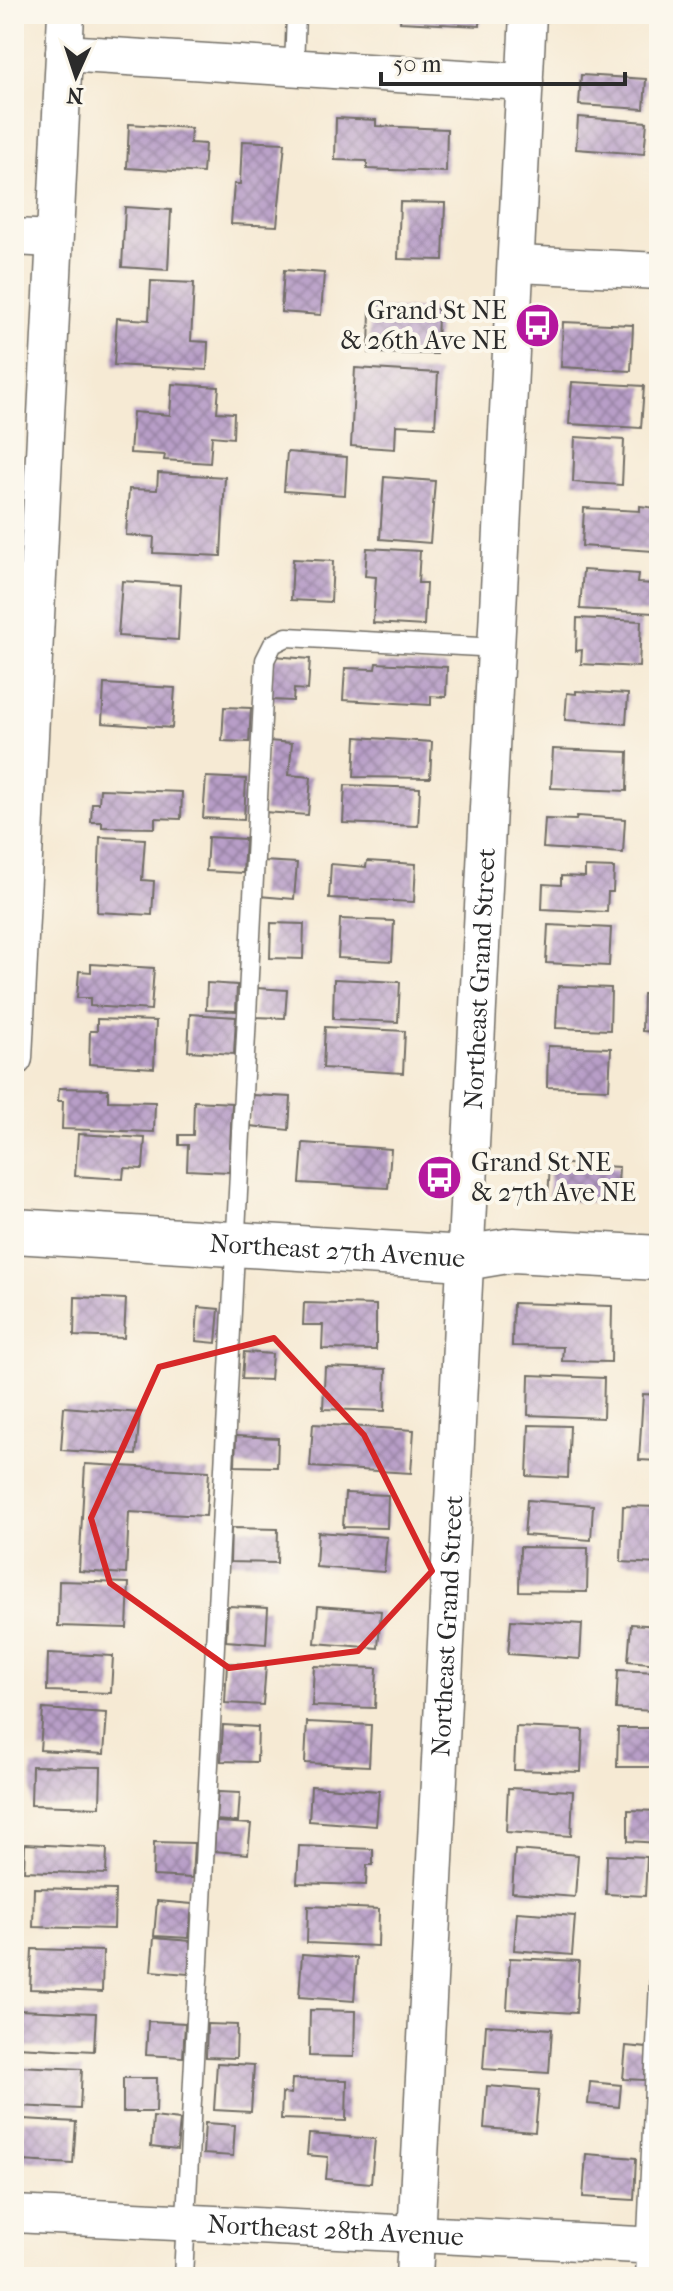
<svg xmlns="http://www.w3.org/2000/svg" width="673" height="2291" viewBox="0 0 673 2291" font-family="'IM FELL French Canon',serif">
	<style>
		.building { fill: url(#building-cross-hatch) }
		.lines { fill: none; stroke-linecap: round; stroke-linejoin: round }
		.lane-casing { stroke: #726e66; stroke-width: 21 }
		.street-casing { stroke: #726e66; stroke-width: 39 }
		.secondary-casing { stroke: #726e66; stroke-width: 47 }
		.lane { stroke: #fff; stroke-width: 18 }
		.street { stroke: #fff; stroke-width: 36 }
		.secondary { stroke: #fff; stroke-width: 44 }
		.marked { fill: none; stroke: #d62828; stroke-width: 6; stroke-linejoin: round }
		.labels { text-anchor: middle; dominant-baseline: central; stroke-width: 8; stroke-linejoin: round; paint-order: stroke }
		.poi-label { font-size: 26px; fill: #2b2b2b; stroke: #fbf7ec; text-anchor: end }
		.street-label { font-size: 26px; fill: #2b2b2b; stroke: #fbf7ec }
	</style>
	<defs>
		<pattern id="building-cross-hatch" width="8" height="8" patternUnits="userSpaceOnUse" patternTransform="scale(2)"><rect width="8" height="8" fill="#b89ec7"/><path d="M0 0l8 8M0 8l8-8" fill="none" stroke="#9681a2"/></pattern>
	</defs>
	<rect width="100%" height="100%" fill="#fbf7ec"/>
	<filter id="ink" filterUnits="userSpaceOnUse"><feTurbulence type="fractalNoise" baseFrequency=".0125" numOctaves="2"/><feDisplacementMap in="SourceGraphic" scale="16" xChannelSelector="R" yChannelSelector="G"/><feConvolveMatrix kernelMatrix="1 2 1 2 8 2 1 2 1" color-interpolation-filters="sRGB"/></filter>
	<filter id="wash" filterUnits="userSpaceOnUse"><feTurbulence type="fractalNoise" baseFrequency=".006" numOctaves="4" result="noise"/><feDisplacementMap in="SourceGraphic" scale="32" xChannelSelector="R" yChannelSelector="G"/><feGaussianBlur stdDeviation="1.8" result="paint"/><feColorMatrix in="noise" values="0 0 0 0 0 0 0 0 0 0 0 0 0 0 0 0 0 1.4 0 .05"/><feComposite in="paint" operator="in"/></filter>
	<g filter="url(#wash)">
		<rect width="100%" height="100%" fill="#f6ead4"/>
		<g id="blocks">
			<path class="building" d="M401,14H480V26L400,22Z
				M14,65H17L16,87H14Z
				M581,75L646,79L644,109L579,105Z
				M578,117L647,122L644,154L576,149Z
				M336,118L376,120V126L447,129L446,172L367,169V161L335,160Z
				M129,124L191,128L190,143L205,144L203,173L127,168Z
				M242,141L285,143L277,226L231,224L234,184H240Z
				M400,202L445,203L443,260L398,259Z
				M125,207L171,210L168,270L122,267Z
				M284,270L324,273L321,315L281,312Z
				M151,281L194,283L191,341L208,342L207,370L114,365L117,318L149,320Z
				M370,308L438,309L437,354L369,353Z
				M563,322L633,325L631,371L561,367Z
				M355,368L438,373L435,427L396,425L395,449L351,446Z
				M572,382L644,386L641,428L569,424Z
				M172,384L219,387L217,412L234,413L233,438L212,436L210,463L164,460L165,455L130,453L133,412L170,415Z
				M575,437L624,440L622,485L573,482Z
				M287,452L347,457L345,495L284,491Z
				M158,473L225,477L221,556L153,553L154,537L126,535L129,489L157,490Z
				M384,477L435,481L430,543L380,539Z
				M640,506L656,508L653,551L582,546L584,508L640,511Z
				M367,548L420,551L418,583H426L424,626L373,623L376,577L365,576Z
				M293,559L333,561L331,602L291,600Z
				M583,570L638,574L637,583L656,584L654,613L580,609Z
				M122,581L181,585L178,640L118,636Z
				M577,618L641,621L639,667L581,664L582,650L576,651Z
				M273,656L310,659L308,690L294,689L293,701L270,700Z
				M376,663L447,667L446,697L431,696V705L343,700L345,668L375,669Z
				M104,684L175,688L172,728L102,723Z
				M576,691L628,694L626,724L565,720L567,693L576,694Z
				M224,707L251,708L249,742L222,741Z
				M356,737L432,742L430,778L354,777Z
				M268,741L292,743L289,775L311,777L308,815L264,812Z
				M553,749L628,752L627,791L551,788Z
				M206,777L246,779L244,820L203,818Z
				M345,785L420,788L418,826L343,823Z
				M100,789L182,792L181,819L155,818V828L102,827V822H91L92,803H99Z
				M577,816L625,819L623,853L543,848L545,819L576,820Z
				M100,837L145,839L142,880L154,881L152,915L97,912Z
				M208,837L245,839L243,873L206,871Z
				M262,861L297,863L294,899L259,896Z
				M367,861L416,864L414,902L329,898L331,864L366,867Z
				M585,867L614,868L613,892H608L607,912L542,909L543,884L561,885V876L585,877Z
				M340,919L394,921L392,961L338,958Z
				M271,923L304,924L303,959L270,958Z
				M548,925L611,928L609,966L546,963Z
				M91,964L154,968L151,1010L90,1006V998H77L79,971L91,972Z
				M334,979L400,982L398,1022L333,1019Z
				M207,983L237,985L236,1011L206,1010Z
				M558,986L611,988L610,1030L556,1028Z
				M256,988L287,990L285,1018L254,1017Z
				M643,994H659V1032L642,1031Z
				M190,1014L236,1017L234,1054L188,1051Z
				M97,1019L156,1021L154,1068L89,1064L90,1031H97Z
				M325,1027L405,1031L403,1073L323,1068Z
				M548,1046L611,1048L609,1089L547,1087Z
				M59,1088L108,1089V1101L155,1102L154,1132L62,1129L63,1101H58Z
				M252,1095L291,1097L289,1130L250,1126Z
				M194,1101L232,1103L229,1172L187,1170L188,1145H179V1135H193Z
				M78,1134L145,1138L143,1169L124,1168L123,1179L75,1176Z
				M303,1143L391,1149L388,1188L300,1183Z
				M550,1163L619,1167L618,1184H610L608,1203L548,1200Z
				M75,1297L126,1299L124,1338L74,1336Z
				M304,1303L376,1305V1350L322,1349L323,1325H303Z
				M513,1303L612,1306L611,1362L562,1361L563,1347L512,1346Z
				M198,1307L219,1309L216,1343L196,1341Z
				M244,1352L272,1354L270,1380L242,1379Z
				M325,1367L386,1369L385,1411L323,1409Z
				M529,1375L604,1378L603,1418L528,1415Z
				M643,1394L659,1395V1461L639,1460Z
				M64,1407L140,1413L136,1455L61,1450Z
				M313,1424L414,1430L411,1473L310,1467Z
				M529,1425L570,1426L568,1478L527,1476Z
				M236,1436L278,1438L277,1467L235,1466Z
				M85,1464L209,1471L206,1516L129,1512L126,1574L79,1571Z
				M345,1493L388,1495L387,1528L343,1527Z
				M527,1500L593,1505L591,1540L524,1535Z
				M623,1506L659,1507V1564L621,1562Z
				M231,1528L278,1529L277,1563L230,1562Z
				M318,1532L387,1537L384,1572L316,1567Z
				M520,1547L588,1548L587,1592L519,1591Z
				M59,1581L129,1583L127,1628L58,1626Z
				M228,1606L268,1608L266,1644L226,1641Z
				M318,1606L381,1611L378,1648L315,1643Z
				M511,1620L582,1624L580,1659L508,1654Z
				M631,1624L659,1626V1664L628,1661Z
				M48,1653L113,1656L111,1693L47,1691Z
				M227,1663L266,1665L263,1705L225,1703Z
				M314,1666L377,1668L375,1708L312,1706Z
				M618,1670L657,1672L655,1711L616,1709Z
				M43,1709L107,1713L104,1754L40,1750Z
				M307,1722L371,1725L369,1766L305,1763Z
				M223,1725L258,1727L257,1762L221,1761Z
				M516,1727L583,1730L581,1772L514,1770Z
				M618,1728H655L654,1767H617Z
				M32,1766L101,1767L100,1807L31,1805Z
				M311,1786L379,1791L376,1826L309,1821Z
				M508,1788L573,1791L571,1836L506,1832Z
				M218,1792L240,1793L238,1822L216,1820Z
				M628,1810L659,1811V1843L628,1841Z
				M216,1822L251,1824L248,1854L214,1851Z
				M154,1842L194,1843L192,1878L153,1876Z
				M25,1844L107,1848L106,1874L24,1871Z
				M299,1846L373,1849V1865H367L366,1885L297,1883Z
				M515,1850L578,1855L575,1897L512,1892Z
				M607,1855L647,1857L645,1896L606,1894Z
				M34,1888L115,1890L114,1929L33,1927Z
				M157,1901L192,1904L189,1938L154,1936Z
				M308,1906L379,1909L378,1946L307,1943Z
				M517,1912L575,1916L572,1955L514,1950Z
				M154,1938L191,1941L188,1974L151,1971Z
				M32,1949L103,1951L102,1992L30,1989Z
				M302,1954L357,1958L354,2001L299,1997Z
				M510,1958L579,1961L576,2013L507,2009Z
				M17,2010L96,2013L94,2051L16,2047Z
				M310,2010L355,2011L354,2057L309,2056Z
				M148,2021L185,2023L183,2057L146,2055Z
				M207,2024L237,2025L236,2058L206,2057Z
				M486,2025L552,2029L549,2073L483,2069Z
				M626,2046L647,2048L645,2080L623,2079Z
				M217,2063L254,2065L251,2112L214,2110Z
				M18,2066L82,2069L80,2109L17,2106Z
				M123,2078H157L156,2112H123Z
				M292,2079L347,2080L346,2121L281,2119L282,2093L291,2094Z
				M590,2082L621,2085L619,2107L588,2104Z
				M487,2086L539,2090L535,2132L484,2128Z
				M153,2117L180,2120L177,2150L151,2147Z
				M24,2119L76,2122L73,2164L22,2161Z
				M205,2123L235,2125L233,2156L203,2154Z
				M309,2134L375,2139L371,2183L326,2179L328,2157L307,2155Z
				M586,2154L636,2158L634,2200L583,2197Z"/>
		</g>
	</g>
	<g filter="url(#ink)">
		<use href="#blocks" fill-opacity="0" stroke="#726e66" stroke-width="2"/>
		<g class="lines">
			<defs>
				<path id="lane" d="M294,67L296,14
					M183,2277L265,660L273,644L287,637L499,648
					M645,2277L659,1982"/>
				<g id="street">
					<path d="M64,53L525,82"/>
					<path d="M14,237L53,239"/>
					<path d="M518,264L659,271"/>
					<path d="M14,1058L66,14"/>
					<path id="s1" d="M14,2214L659,2246"/>
					<path id="s2" d="M414,2277L528,14"/>
				</g>
				<g id="secondary">
					<path id="s3" d="M14,1231L465,1258L513,1250L659,1258"/>
				</g>
			</defs>
			<use href="#lane" class="lane-casing"/>
			<use href="#street" class="street-casing"/>
			<use href="#secondary" class="secondary-casing"/>
			<use href="#lane" class="lane"/>
			<use href="#street" class="street"/>
			<use href="#secondary" class="secondary"/>
		</g>
	</g>
	<path class="marked" d="M274,1338L364,1435L432,1571L358,1651L229,1668L110,1583L91,1518L159,1367Z"/>
	<defs>
		<symbol id="bus-disc" viewBox="-11 -11 22 22"><circle r="9.5" fill="#b5179e" stroke="#fbf7ec"/><path d="M-5-6H5V4H4V6H2V4H-2V6H-4V4H-5ZM-3.5-4V0h7V-4ZM-3.5 1.2v1.5H-2V1.2ZM2 1.2v1.5H3.5V1.2Z" fill="#fff"/></symbol>
	</defs>
	<g fill-rule="evenodd">
		<use href="#bus-disc" x="512" y="300" width="51" height="51"/>
		<use href="#bus-disc" x="414" y="1152" width="51" height="51"/>
	</g>
	<g class="labels">
		<g class="poi-label">
			<text x="507" y="310">Grand St NE<tspan x="507" dy="30">&amp; 26th Ave NE</tspan></text>
			<text x="471" y="1162" text-anchor="start">Grand St NE<tspan x="471" dy="30">&amp; 27th Ave NE</tspan></text>
		</g>
		<g class="street-label">
			<text stroke="none"><textPath href="#s2" startOffset="1300">Northeast Grand Street</textPath></text>
			<text stroke="none"><textPath href="#s3" startOffset="324">Northeast 27th Avenue</textPath></text>
			<text stroke="none"><textPath href="#s2" startOffset="652">Northeast Grand Street</textPath></text>
			<text stroke="none"><textPath href="#s1" startOffset="322">Northeast 28th Avenue</textPath></text>
		</g>
	</g>
	<rect width="673" height="2291" fill="none" stroke="#fbf7ec" stroke-width="48"/>
	<g transform="translate(76 76) rotate(183)" stroke="#fbf7ec" stroke-width="6" paint-order="stroke">
	<path d="M0-6L14 30L0 20L-14 30Z" fill="#2b2b2b"/>
	<text y="-12" font-size="22" font-weight="bold" text-anchor="middle" fill="#2b2b2b">N</text>
	</g>
	<path d="M381 72v12h244v-12" fill="none" stroke="#2b2b2b" stroke-width="4"/>
	<text x="393" y="72" font-size="24" fill="#2b2b2b" stroke="#fbf7ec" stroke-width="6" paint-order="stroke">50 m</text>
</svg>
